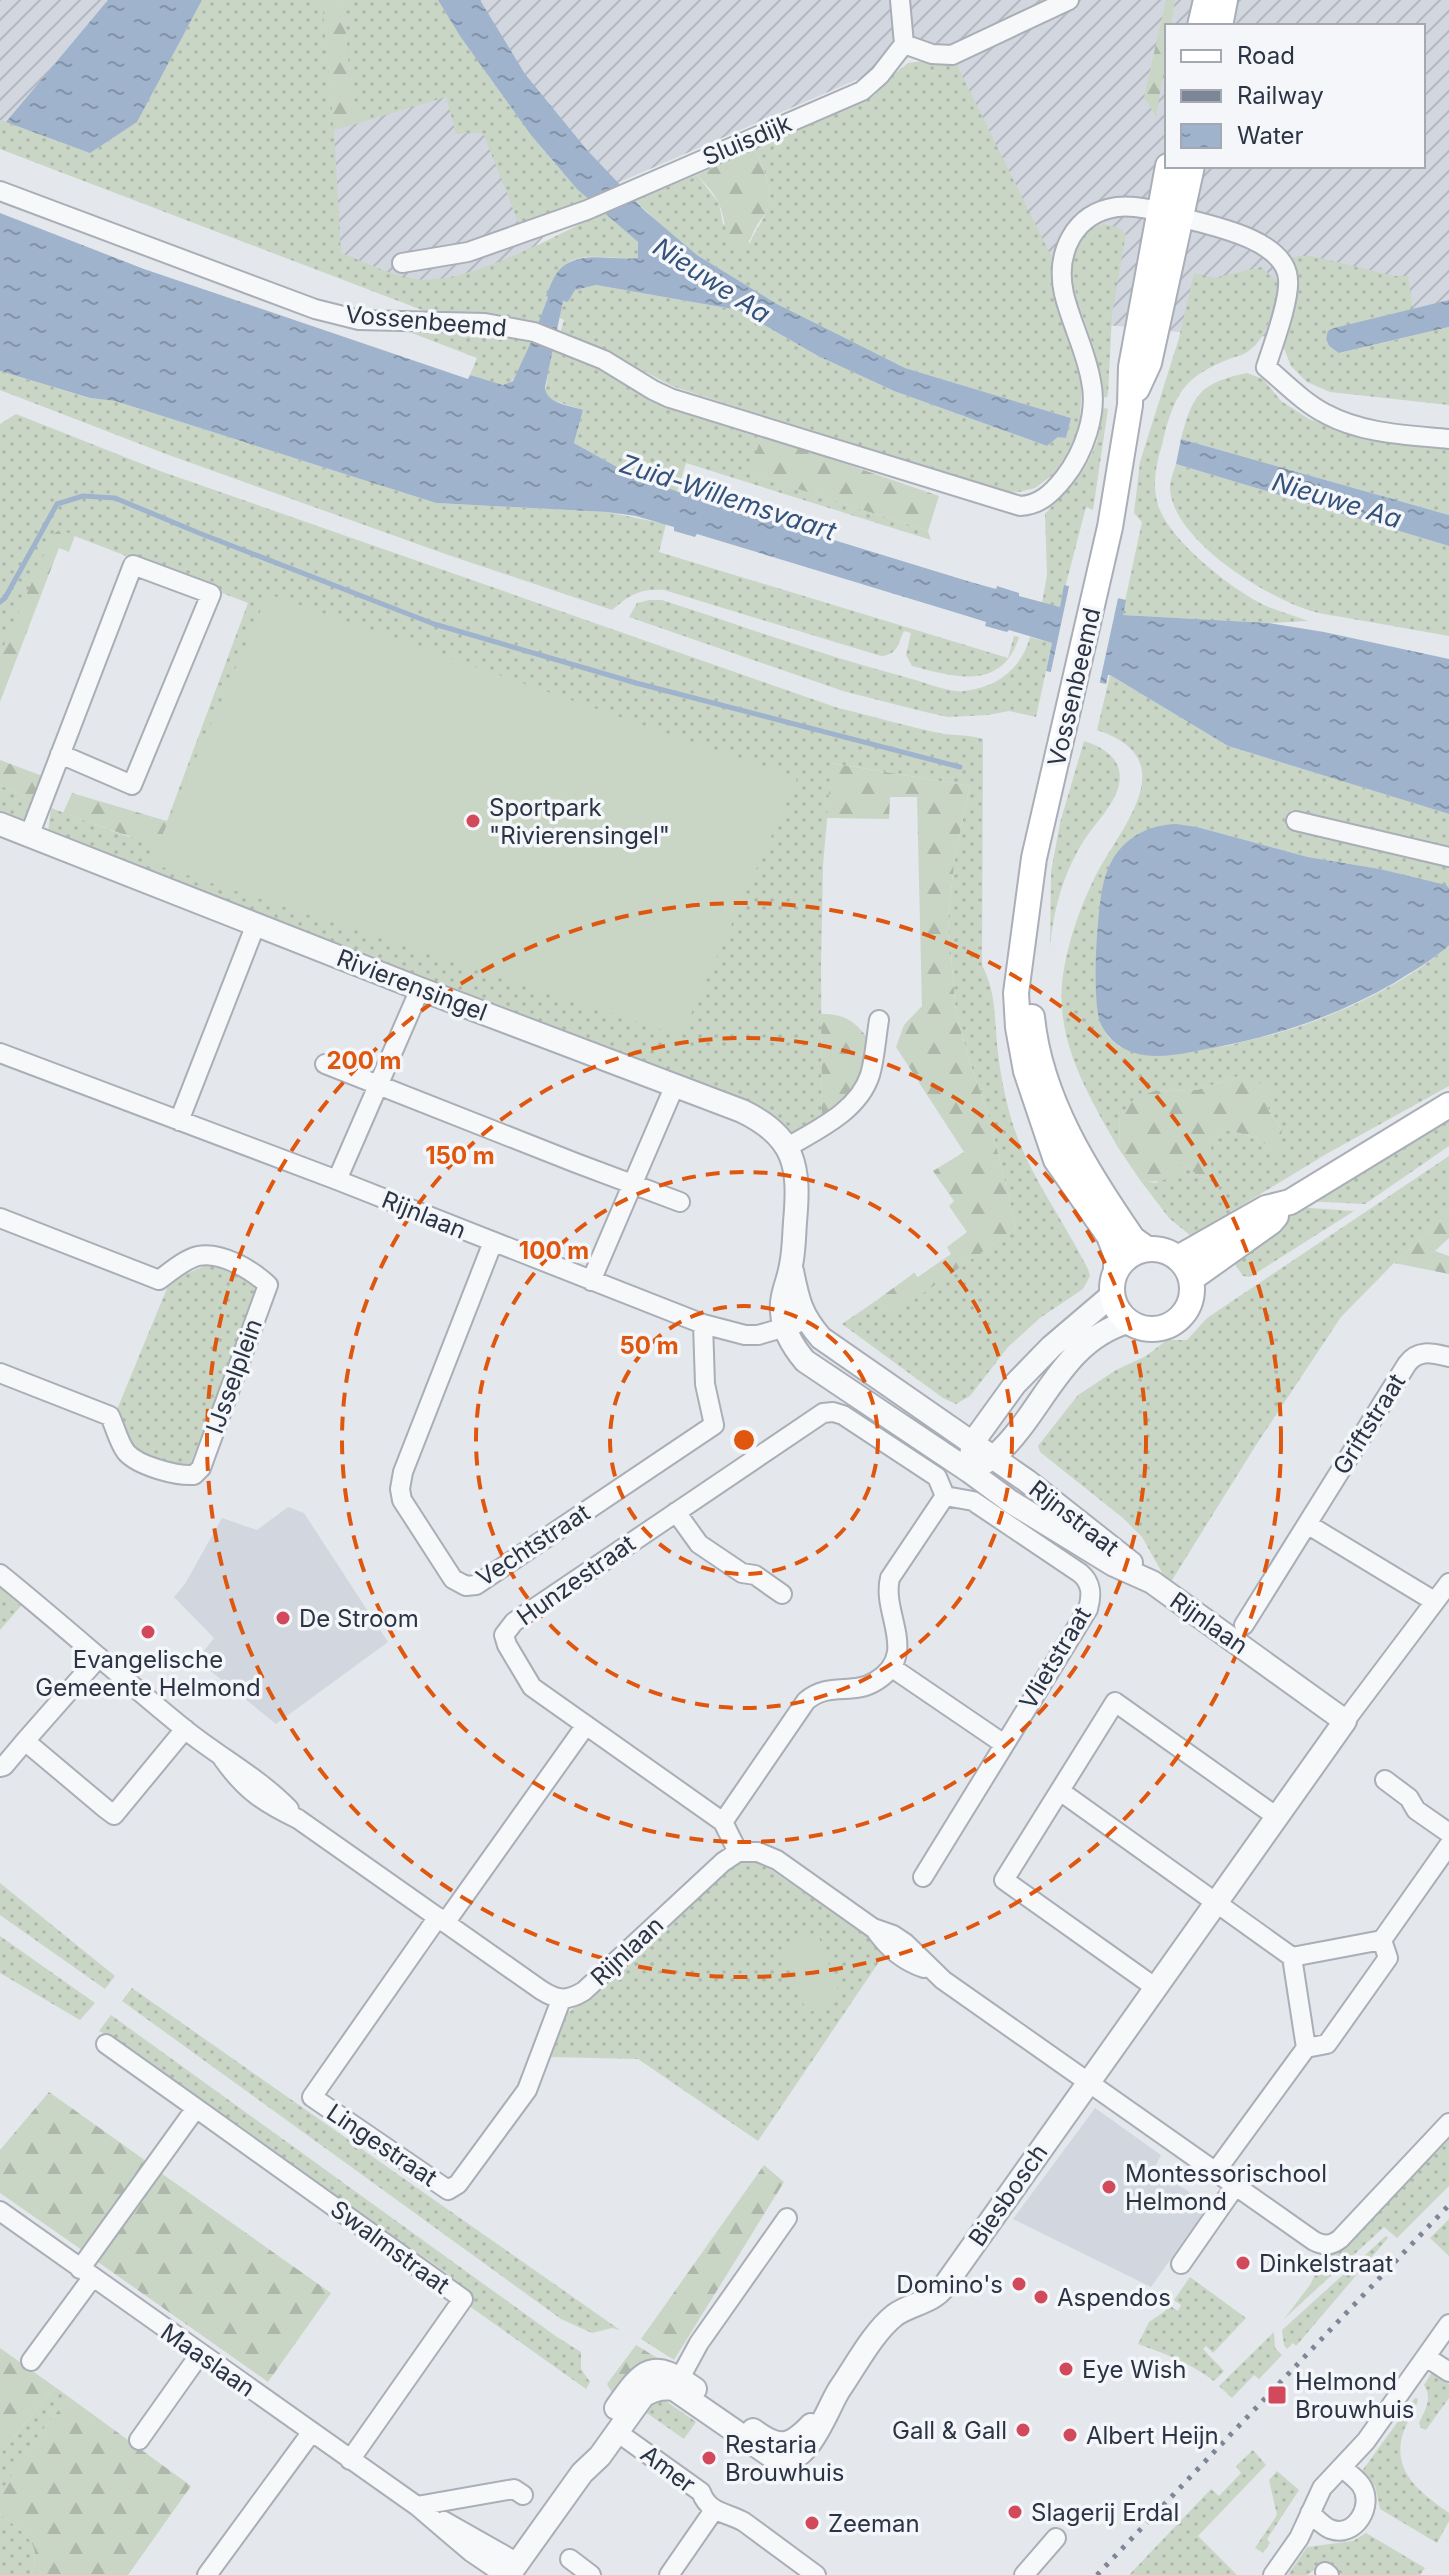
<svg xmlns="http://www.w3.org/2000/svg" width="1449" height="2575" viewBox="0 0 1449 2575" font-family="Inter,sans-serif">
	<style>
		.built { fill: #d2d6de }
		.industrial { fill: url(#industrial-furrows); fill-rule: evenodd }
		.grass { fill: url(#grass-dots) }
		.forest { fill: url(#forest-firs) }
		.pitch { fill: #c9d6c5 }
		.water { fill: url(#water-ripples) }
		.pier { fill: #e4e7ec }
		.lines { fill: none; stroke-linecap: round; stroke-linejoin: round }
		.stream { stroke: #9fb4cc; stroke-width: 5 }
		.minor-casing { stroke: #a9aeb7; stroke-width: 22 }
		.tertiary-casing { stroke: #a9aeb7; stroke-width: 26 }
		.secondary-casing { stroke: #a9aeb7; stroke-width: 28 }
		.minor { stroke: #f7f8fa; stroke-width: 18 }
		.tertiary { stroke: #f7f8fa; stroke-width: 22 }
		.secondary { stroke: #fff; stroke-width: 24 }
		.rail { stroke: #7d8696; stroke-width: 5; stroke-dasharray: 4 8; stroke-linecap: butt }
		.ring { fill: none; stroke: #df570f; stroke-width: 4; stroke-dasharray: 14 10 }
		.poi-dot { fill: #d1495b; stroke: #f4f6f9; stroke-width: 3 }
		.labels { text-anchor: middle; dominant-baseline: central; stroke-width: 7; stroke-linejoin: round; paint-order: stroke }
		.street-label { font-size: 24px; fill: #2b3445; stroke: #f4f6f9 }
		.poi-label { font-size: 24px; fill: #2b3445; stroke: #f4f6f9; text-anchor: start }
		.water-label { font-size: 26px; font-style: italic; fill: #34527a; stroke: #f4f6f9 }
		.centre { fill: #df570f; stroke: #f4f6f9; stroke-width: 4 }
		.ring-label { font-size: 24px; text-anchor: middle; font-weight: bold; fill: #df570f; stroke: #f4f6f9; stroke-width: 7; stroke-linejoin: round; paint-order: stroke }
	</style>
	<defs>
		<pattern id="industrial-furrows" width="10" height="10" patternUnits="userSpaceOnUse" patternTransform="scale(2)"><rect width="10" height="10" fill="#d2d6de"/><path d="M-1 1l2-2M0 10L10 0M9 11l2-2" fill="none" stroke="#b4b8c0"/></pattern>
		<pattern id="grass-dots" width="8" height="8" patternUnits="userSpaceOnUse" patternTransform="scale(2)"><rect width="8" height="8" fill="#c9d6c5"/><path d="M2 2h.1M6 6h.1" fill="none" stroke="#adb8ab" stroke-width="1.8" stroke-linecap="round"/></pattern>
		<pattern id="forest-firs" width="22" height="20" patternUnits="userSpaceOnUse" patternTransform="scale(2)"><rect width="22" height="20" fill="#c9d6c5"/><path d="M5 1l3.5 6h-7zM16 11l3.5 6h-7z" fill="#adb8ab"/></pattern>
		<pattern id="water-ripples" width="26" height="14" patternUnits="userSpaceOnUse" patternTransform="scale(2)"><rect width="26" height="14" fill="#9fb4cc"/><path d="M2 4q2-2 4 0t4 0M15 11q2-2 4 0t4 0" fill="none" stroke="#8293a7"/></pattern>
	</defs>
	<rect width="100%" height="100%" fill="#e4e7ec"/>
	<path class="built" d="M288,1507L304,1513L388,1642L276,1724L197,1660L214,1638L174,1597L185,1584L222,1518L257,1530Z
		M1095,2108L1161,2155L1154,2169L1209,2205L1151,2287L1013,2219Z"/>
	<path class="industrial" d="M0,0H1449V304L1315,339L1177,332L1087,323L928,49L578,200L499,285L394,292L0,131ZM1167,26H1423V166H1167Z"/>
	<path class="grass" d="M202,0H322L334,130L341,253C365,262 390,275 416,279C467,286 558,234 605,212L638,242V258C614,261 582,249 562,267C555,274 551,288 546,296L548,297L537,328L430,313L0,149V120L90,153L137,122Z
		M343,0H438C459,35 483,68 507,102C532,136 558,173 591,200L521,229L483,133L456,134L446,97L359,123L350,82Z
		M954,59L1055,264L1065,325L1082,387L1079,432L1071,454L1062,468L1035,488L1019,492L995,491L672,386L642,370L560,334L564,320L558,317L563,301L568,302L575,290L596,285L738,310L818,356L894,391L1047,446L1058,437L1066,438L1071,418L905,368L836,334L777,304L697,255L670,235L635,200L697,175L719,203L723,224L750,243C754,231 765,219 768,207C773,187 763,167 755,149L875,95L893,75L908,63L923,61L941,65Z
		M1104,224L1119,228L1126,234L1112,314L1108,395L1106,398L1103,396C1101,379 1098,362 1093,346C1081,308 1048,241 1104,224Z
		M1300,256H1312L1394,276H1408L1413,309L1328,331L1326,339L1329,346L1340,353L1449,327V405L1330,392L1307,382L1291,366L1283,346L1296,291L1297,274L1290,258Z
		M1261,267L1279,283C1273,305 1270,334 1251,349C1245,355 1237,356 1229,359C1212,366 1195,374 1184,388C1172,403 1166,427 1162,445C1156,464 1152,485 1158,505C1169,540 1229,587 1262,604C1276,611 1293,615 1308,621L1269,623L1122,615L1142,522L1134,513L1140,462L1179,338L1194,273L1214,278Z
		M481,327L532,340C528,350 517,382 507,384C497,387 480,378 470,375L477,358L412,333Z
		M552,344L762,435L750,473L928,531L931,540L686,463L677,492L628,473L574,443L583,410L552,400L545,393Z
		M0,371L89,398L115,401L436,503L607,512L666,524L659,552L1008,658L1014,636L1019,637C1002,692 954,677 912,666L906,655L911,633L904,631C898,643 898,655 881,656L664,590C640,588 629,595 612,610L451,556L166,454L0,390Z
		M1247,373L1263,379L1281,401L1309,419L1330,427L1449,441V515L1181,439C1193,394 1200,383 1247,373Z
		M1105,408L1108,409L1093,510L1086,507L1060,607L1042,603L1047,575L1045,514C1078,476 1097,464 1103,409Z
		M16,414L160,471L838,708C872,716 905,726 939,733C954,736 968,734 983,739L982,965C996,993 994,1013 997,1043C999,1067 1004,1092 1010,1115C1026,1172 1062,1217 1088,1269L1090,1276L1083,1289L1040,1318L1008,1347L970,1396L956,1404L943,1398L842,1324L877,1300L888,1317L1016,1228L989,1116L970,1063L956,1014L948,919L955,856L970,786L832,763L823,865L821,966L822,1121L793,1141L761,1109L746,1100L359,954L48,833L51,808L129,837L187,828L167,821L248,603L59,530L0,655V424Z
		M1176,464L1449,546V636C1417,630 1385,625 1353,619C1339,616 1324,615 1311,611C1266,597 1172,540 1170,488C1170,480 1174,471 1176,464Z
		M649,600H662C745,627 828,657 912,679C927,683 949,693 965,691C998,687 1021,669 1030,637L1052,643L1036,717L1009,711L988,715L948,717L921,711L843,691L629,617L637,603Z
		M1110,675L1228,746L1449,814V848L1316,819L1291,810L1285,826L1449,868V888L1380,869L1308,857L1197,827L1162,825L1100,1024L1109,1038L1120,1047C1155,1046 1191,1049 1226,1046C1234,1045 1242,1041 1250,1040C1313,1027 1401,989 1449,945V1086L1328,1153L1191,1236L1169,1218L1140,1180L1156,1183L1183,1163L1198,1176L1210,1178L1211,1144L1226,1130L1248,1135L1279,1151L1282,1130L1268,1110L1239,1076L1197,1090L1154,1091L1120,1116L1119,1149C1090,1099 1057,1044 1062,984C1066,946 1080,906 1097,873C1122,826 1185,759 1097,730Z
		M1084,741C1104,747 1124,760 1119,784C1115,805 1094,824 1083,842C1063,874 1053,911 1050,949L1051,872L1060,823Z
		M0,785L36,803L31,818L25,817L22,826L0,815Z
		M1449,1114V1146L1365,1204L1305,1201Z
		M1449,1156V1214L1394,1263L1341,1317L1256,1445L1169,1585L1142,1537L1123,1518L1040,1452L1038,1446L1078,1395L1116,1370L1146,1356L1167,1340H1187L1207,1318Z
		M1295,1207L1354,1211L1250,1277L1243,1276L1231,1258Z
		M211,1263L260,1283L188,1470L133,1449L116,1412L170,1281Z
		M0,1588L21,1606L0,1630Z
		M747,1857L760,1862L887,1950L758,2141L638,2059L548,2057L567,2013L590,1996L733,1862Z
		M0,1883L115,1976L105,1989L0,1915Z
		M0,1936L95,2003L80,2020L0,1973Z
		M132,1988L620,2330L612,2328L592,2333L561,2319L122,2001Z
		M111,2015L557,2337L581,2352V2369L590,2382L586,2389L468,2305L451,2276L214,2111L121,2042L99,2031Z
		M1449,2135V2186L1397,2238L1384,2227L1284,2319L1310,2285L1325,2254L1340,2249Z
		M1449,2219V2256L1430,2238Z
		M1386,2236L1388,2238L1296,2346L1293,2343L1287,2349L1284,2345L1282,2330Z
		M1190,2277L1246,2318L1213,2353L1206,2346L1203,2349L1224,2371L1214,2381C1190,2363 1166,2354 1138,2344L1149,2322L1164,2312L1169,2305L1178,2311L1181,2305L1174,2300Z
		M1274,2332L1275,2348L1282,2355L1259,2379L1254,2375L1232,2398L1219,2386Z
		M1432,2372L1449,2384V2398L1426,2430L1421,2428L1419,2423C1425,2410 1433,2399 1424,2385Z
		M55,2387L69,2397L41,2432L0,2494V2454Z
		M1415,2398L1418,2399C1416,2411 1407,2421 1403,2433C1391,2472 1421,2493 1449,2513V2521L1437,2543L1380,2509L1375,2486L1362,2471Z
		M663,2399L696,2422L684,2439L644,2411Z
		M1253,2450L1266,2465L1198,2536L1237,2575H1129L1211,2489L1219,2496L1241,2473L1236,2466Z
		M1277,2471L1299,2490L1267,2539L1270,2543L1263,2553L1255,2548L1277,2515L1269,2480Z
		M0,2514C23,2533 44,2541 31,2575H0Z
		M1366,2533L1425,2568L1420,2575H1342L1331,2567L1320,2566L1307,2575H1288L1307,2547L1353,2541Z"/>
	<path class="forest" d="M322,0H343L350,82L359,123L334,130Z
		M1166,0H1175L1171,26H1167V53L1156,117L1144,97Z
		M755,149C763,167 775,191 767,211C764,217 759,221 756,227C751,236 751,242 742,248C720,236 728,221 718,202C714,192 704,183 697,175Z
		M762,435L939,496L928,531L749,473Z
		M59,530L75,535L69,552L59,548L0,702V655L48,545L55,533Z
		M0,760L45,777L36,803L0,785Z
		M831,763L970,786L955,856L948,919L956,1014L970,1063L989,1116L1016,1228L888,1318L877,1300L914,1273L918,1277L951,1254L947,1247L967,1232L949,1206L954,1201L933,1171L964,1152L896,1047L904,1025L922,1006L917,797H890L889,819L827,818Z
		M72,793L187,827L230,872L63,813Z
		M821,1014C851,1014 857,1025 875,1047L868,1076L822,1121Z
		M1239,1076L1273,1087L1268,1110L1282,1130L1280,1152L1248,1135L1226,1130L1211,1144V1178L1198,1176L1183,1163C1166,1181 1165,1184 1140,1180L1119,1149L1120,1116L1133,1100L1154,1091L1197,1090Z
		M1449,1214V1238L1435,1251L1449,1256V1274L1394,1263Z
		M49,2092L146,2161L82,2250L0,2193V2150Z
		M764,2165L784,2182L674,2360L641,2339Z
		M161,2173L331,2293L268,2382L98,2262Z
		M636,2345L664,2362L619,2395L612,2393L607,2384Z
		M0,2348L55,2387L0,2454Z
		M69,2397L191,2486L128,2575H31C44,2541 23,2533 0,2514V2494L8,2480L41,2432Z"/>
	<path class="pitch" d="M268,594L797,779L681,1036L150,863Z
		M817,1932L842,2000L807,2013L781,1946Z"/>
	<path class="water" d="M108,0H202L137,122L90,153L6,122Z
		M438,0H480L525,74L587,150L645,211L697,255L777,304L905,368L1071,418L1066,438L1058,437L1047,446L894,391L818,356L738,310L596,285L575,290L568,302L563,301L545,387C546,404 569,405 583,410L574,443L628,473L684,494L686,491L707,498V501L974,583L996,589L997,586L1019,593V596L1060,607L1064,585L1126,600L1123,615L1269,623L1324,632L1449,659V814L1228,746L1110,675H1108L1106,684L1046,671L1052,643L1009,630L1007,632L985,626L986,622L967,616L697,534L695,537L674,531V527L636,516L607,512L436,503L115,401L90,398L0,371V213L144,269L468,379L470,375L503,385L513,381L532,340L548,297L546,296C550,287 554,274 562,267C583,250 613,261 638,258V242L577,189L531,135L460,36Z
		M1449,300V327L1339,353L1329,346L1326,339L1328,331L1334,328Z
		M1181,439L1449,515V546L1176,464Z
		M1176,824L1197,827L1308,857L1380,869L1446,885L1449,888V945C1433,960 1413,971 1394,983C1338,1015 1280,1035 1217,1047C1182,1053 1142,1067 1112,1040C1108,1036 1104,1030 1101,1025C1091,1002 1097,912 1103,885C1105,876 1109,865 1114,857C1129,835 1150,825 1176,824Z"/>
	<path class="pier" d="M1070,582L1119,594L1099,686L1050,676Z"/>
	<g class="lines">
		<path class="stream" d="M0,602L5,598L57,504L83,496L115,498L199,533L434,624L636,683L960,767"/>
		<defs>
			<path id="minor" d="M900,0L904,44
				M0,191L315,309L359,320L485,323L534,332L604,360L653,390L670,398L1020,506C1040,505 1052,493 1064,478C1084,453 1098,413 1091,381C1086,351 1071,323 1064,294C1055,253 1074,213 1117,207C1136,205 1154,210 1171,215C1203,224 1285,237 1288,279C1290,300 1273,345 1266,367C1285,383 1304,403 1326,414C1363,434 1408,435 1449,439
				M402,263L468,252L587,210L862,91L880,75L904,44L932,54L952,55L1069,0
				M1296,821L1449,857
				M29,836L133,565L211,594L132,785L60,754
				M0,1053L337,1180L703,1324L745,1335H758L796,1324
				M325,1064L576,1163L680,1202
				M179,1121L256,924
				M786,1148C816,1130 858,1112 870,1075C875,1058 876,1038 879,1020
				M337,1180L420,989
				M0,1218L159,1280C170,1272 185,1259 198,1256C221,1251 252,1270 268,1285L201,1468L194,1475C176,1476 138,1466 126,1452C119,1443 115,1427 110,1416L0,1373
				M493,1242L403,1472L400,1489L402,1500L453,1579L466,1586L476,1585L714,1425L705,1384L703,1324
				M591,1281L675,1085
				M676,1512L699,1544L742,1573L755,1575L782,1594
				M1307,1524L1434,1601
				M0,1574C63,1625 124,1680 187,1731C221,1758 259,1778 289,1809
				M1244,1625L1407,1364C1418,1349 1432,1353 1449,1357
				M99,1657L25,1741L106,1809L114,1815L185,1729
				M891,1667L1004,1744
				M1345,1721L1449,1583
				M223,1759C245,1790 264,1803 298,1819L541,1990C558,2001 568,2001 584,1991L723,1862L738,1852H758L777,1860L873,1928L893,1935L905,1943L943,1980L1314,2241C1324,2246 1331,2246 1340,2239L1449,2123
				M0,1767L4,1766L25,1741
				M1385,1780L1409,1798L1416,1810L1449,1833
				M1060,1791L1292,1957L1306,2048L1216,2171
				M723,1822L806,1701C829,1681 853,1696 876,1681C920,1654 881,1614 890,1578L945,1496L937,1477L843,1415L833,1412L823,1413L514,1622L504,1635L507,1645L532,1687L723,1822L738,1852
				M923,1877L1088,1609C1092,1595 1092,1583 1080,1573L973,1501L945,1496
				M438,1917L312,2097L448,2190L458,2184L527,2090L561,2000
				M445,1923L586,1725
				M876,1931C888,1948 903,1961 924,1968
				M1292,1957L1382,1940L1449,1845
				M1156,1988L1004,1880L1115,1702L1277,1817
				M106,2044L196,2108
				M1306,2048L1327,2044L1388,1958L1382,1940
				M0,2211L417,2506L471,2552L505,2575
				M1181,2264L1236,2185
				M80,2269L196,2108L463,2299L350,2460
				M1426,2357L1449,2372
				M31,2361L92,2278
				M680,2378L699,2343L787,2218
				M617,2432L701,2492C709,2514 727,2512 744,2522L816,2575
				M139,2440L200,2354
				M417,2506L514,2489L523,2495
				M1310,2513C1316,2518 1323,2526 1330,2529C1355,2539 1375,2505 1361,2485C1357,2479 1348,2473 1343,2468
				M444,2521L518,2563
				M570,2559L591,2575
				M1325,2572L1329,2575
				M207,2575L311,2433
				M669,2575L714,2510
				M1024,2575L1056,2538
				M1273,2575L1299,2538L1322,2488L1366,2441L1449,2324"/>
			<path id="tertiary" d="M0,824L420,989L742,1111C796,1137 800,1167 795,1222C794,1236 794,1251 791,1265C789,1280 780,1296 782,1312C783,1330 794,1348 805,1361L969,1471C978,1466 988,1462 996,1455C1043,1413 1061,1341 1128,1322
				M792,1271C798,1301 801,1315 821,1338L1027,1481L1131,1563
				M616,2408C644,2368 652,2358 695,2389
				M753,2430C779,2449 789,2448 811,2425
				M509,2575L582,2473L600,2456L643,2396C653,2389 662,2387 674,2389L777,2460C808,2468 826,2411 839,2390C855,2367 873,2332 895,2315C910,2304 931,2303 943,2288L1345,1721L1152,1582L1114,1565L1011,1502L969,1471L973,1442L1015,1384L1051,1347L1112,1295"/>
			<path id="secondary" d="M1200,26L1206,0
				M1220,26L1225,0
				M1137,389L1149,363L1192,166
				M1032,1017C1040,1099 1088,1174 1133,1239L1147,1249
				M1112 1289a40 40 0 1 1 80 0a40 40 0 1 1-80 0Z
				M1178,1258L1266,1208L1290,1202L1449,1105
				M1116,1271V1254L1109,1236L1056,1160L1026,1071L1018,1027L1016,993L1034,858L1110,527L1130,405L1131,367L1168,166
				M1191,1279L1271,1222L1276,1216"/>
		</defs>
		<use href="#minor" class="minor-casing"/>
		<use href="#tertiary" class="tertiary-casing"/>
		<use href="#secondary" class="secondary-casing"/>
		<use href="#minor" class="minor"/>
		<use href="#tertiary" class="tertiary"/>
		<use href="#secondary" class="secondary"/>
		<path class="rail" d="M1097,2575L1449,2205"/>
	</g>
	<g class="ring">
		<circle cx="744" cy="1440" r="134"/>
		<circle cx="744" cy="1440" r="268"/>
		<circle cx="744" cy="1440" r="402"/>
		<circle cx="744" cy="1440" r="537"/>
	</g>
	<g class="poi-dot">
		<circle cx="473" cy="821" r="8"/>
		<circle cx="283" cy="1618" r="8"/>
		<circle cx="148" cy="1632" r="8"/>
		<circle cx="1109" cy="2187" r="8"/>
		<circle cx="1243" cy="2263" r="8"/>
		<circle cx="1019" cy="2284" r="8"/>
		<circle cx="1041" cy="2297" r="8"/>
		<circle cx="1066" cy="2369" r="8"/>
		<rect x="1267" y="2385" width="20" height="20" rx="4"/>
		<circle cx="1023" cy="2430" r="8"/>
		<circle cx="1070" cy="2435" r="8"/>
		<circle cx="709" cy="2458" r="8"/>
		<circle cx="1015" cy="2512" r="8"/>
		<circle cx="812" cy="2523" r="8"/>
	</g>
	<g class="labels">
		<g class="street-label">
			<text transform="translate(747 140) rotate(-23)">Sluisdijk</text>
			<text transform="translate(426 321) rotate(5)">Vossenbeemd</text>
			<text transform="translate(1074 687) rotate(-77)">Vossenbeemd</text>
			<text transform="translate(412 985) rotate(21)">Rivierensingel</text>
			<text transform="translate(424 1215) rotate(22)">Rijnlaan</text>
			<text transform="translate(234 1376) rotate(-70)">IJsselplein</text>
			<text transform="translate(1369 1424) rotate(-58)">Griftstraat</text>
			<text transform="translate(1074 1518) rotate(38)">Rijnstraat</text>
			<text transform="translate(533 1545) rotate(-33)">Vechtstraat</text>
			<text transform="translate(576 1580) rotate(-35)">Hunzestraat</text>
			<text transform="translate(1209 1623) rotate(35)">Rijnlaan</text>
			<text transform="translate(1055 1658) rotate(-59)">Vlietstraat</text>
			<text transform="translate(627 1951) rotate(-43)">Rijnlaan</text>
			<text transform="translate(382 2145) rotate(34)">Lingestraat</text>
			<text transform="translate(1008 2195) rotate(-55)">Biesbosch</text>
			<text transform="translate(390 2247) rotate(36)">Swalmstraat</text>
			<text transform="translate(208 2360) rotate(35)">Maaslaan</text>
			<text transform="translate(668 2469) rotate(37)">Amer</text>
		</g>
		<g class="poi-label">
			<text x="489" y="807">Sportpark<tspan x="489" dy="28">"Rivierensingel"</tspan></text>
			<text x="299" y="1618">De Stroom</text>
			<text x="148" y="1659" text-anchor="middle">Evangelische<tspan x="148" dy="28">Gemeente Helmond</tspan></text>
			<text x="1125" y="2173">Montessorischool<tspan x="1125" dy="28">Helmond</tspan></text>
			<text x="1259" y="2263">Dinkelstraat</text>
			<text x="1003" y="2284" text-anchor="end">Domino's</text>
			<text x="1057" y="2297">Aspendos</text>
			<text x="1082" y="2369">Eye Wish</text>
			<text x="1295" y="2381">Helmond<tspan x="1295" dy="28">Brouwhuis</tspan></text>
			<text x="1007" y="2430" text-anchor="end">Gall &amp; Gall</text>
			<text x="1086" y="2435">Albert Heijn</text>
			<text x="725" y="2444">Restaria<tspan x="725" dy="28">Brouwhuis</tspan></text>
			<text x="1031" y="2512">Slagerij Erdal</text>
			<text x="828" y="2523">Zeeman</text>
		</g>
		<g class="water-label">
			<text transform="translate(712 280) rotate(33)">Nieuwe Aa</text>
			<text transform="translate(728 497) rotate(18)">Zuid-Willemsvaart</text>
			<text transform="translate(1337 500) rotate(17)">Nieuwe Aa</text>
		</g>
	</g>
	<circle cx="744" cy="1440" r="12" class="centre"/>
	<g class="ring-label">
		<text x="364" y="1069">200 m</text>
		<text x="460" y="1164">150 m</text>
		<text x="554" y="1259">100 m</text>
		<text x="649" y="1354">50 m</text>
	</g>
	<rect x="1165" y="24" width="260" height="144" fill="#f4f6f9" stroke="#a4a8b1" stroke-width="2"/>
	<rect x="1181" y="50" width="40" height="12" fill="#ffffff" stroke="#a4a8b1" stroke-width="2"/>
	<text x="1237" y="64" font-size="24" fill="#2b3445">Road</text>
	<rect x="1181" y="90" width="40" height="12" fill="#7d8696" stroke="#a4a8b1" stroke-width="2"/>
	<text x="1237" y="104" font-size="24" fill="#2b3445">Railway</text>
	<rect x="1181" y="124" width="40" height="24" fill="url(#water-ripples)" stroke="#a4a8b1" stroke-width="2"/>
	<text x="1237" y="144" font-size="24" fill="#2b3445">Water</text>
</svg>
